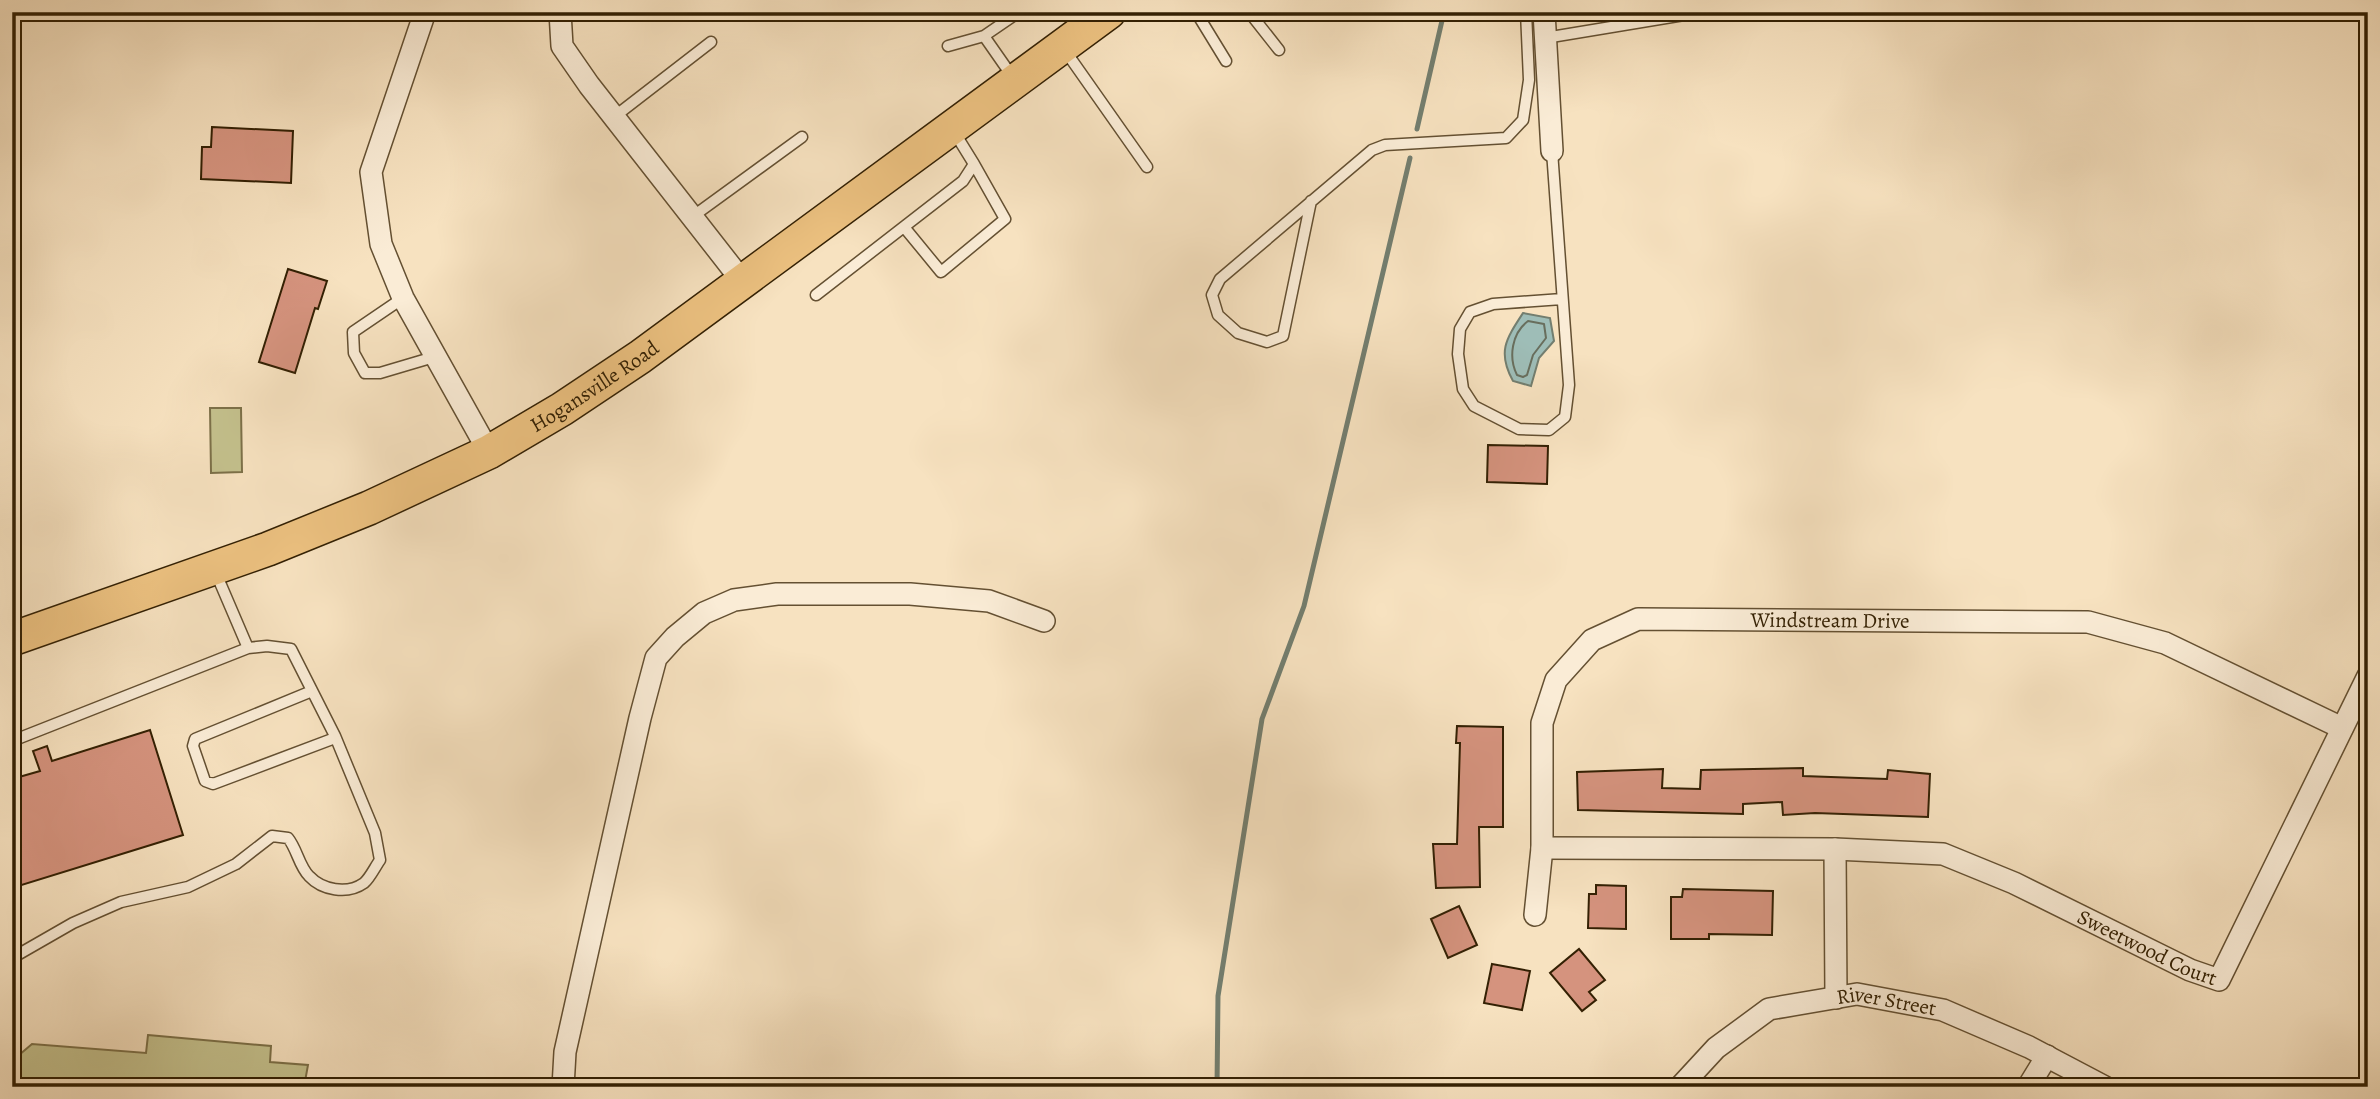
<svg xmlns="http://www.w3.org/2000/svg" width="2380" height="1099" viewBox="0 0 2380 1099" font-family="Alegreya,serif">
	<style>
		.green { fill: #c4c18d; stroke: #7c7048; stroke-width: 2 }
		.water { fill: #9ebdb7; stroke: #737e6f; stroke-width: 2 }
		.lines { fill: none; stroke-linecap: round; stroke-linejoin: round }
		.shore { stroke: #686e5d; stroke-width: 2 }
		.stream { stroke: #737e6f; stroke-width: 5 }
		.building { fill: #d5937e; stroke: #332003; stroke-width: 2 }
		.service-casing { stroke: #645032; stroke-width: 13 }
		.minor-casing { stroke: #645032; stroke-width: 24 }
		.primary-casing { stroke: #332003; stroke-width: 36 }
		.service { stroke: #faecd6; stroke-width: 10 }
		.minor { stroke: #faecd6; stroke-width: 21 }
		.primary { stroke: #ecc180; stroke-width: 33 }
		.labels { text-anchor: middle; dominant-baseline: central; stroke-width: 7; stroke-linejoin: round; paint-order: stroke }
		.street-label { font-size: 21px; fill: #332003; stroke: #faecd6 }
	</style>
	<rect width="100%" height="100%" fill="#f7e2c0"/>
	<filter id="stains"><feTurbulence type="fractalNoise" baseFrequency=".00286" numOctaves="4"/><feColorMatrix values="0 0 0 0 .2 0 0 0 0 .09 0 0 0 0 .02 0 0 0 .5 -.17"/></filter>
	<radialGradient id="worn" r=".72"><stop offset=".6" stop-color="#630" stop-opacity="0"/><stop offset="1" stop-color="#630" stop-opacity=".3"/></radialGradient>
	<path class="green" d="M210,408H241L242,472L211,473Z
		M148,1035L271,1046L270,1062L308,1065L304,1087H12V1061L32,1044L146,1053Z"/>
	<path class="water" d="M1523,313L1550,318L1554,341L1539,358L1531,386L1513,381C1497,352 1506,339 1523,313Z"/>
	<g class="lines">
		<path class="shore" d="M1528,321L1544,324L1546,338L1533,355L1527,375L1523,377L1517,375C1508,357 1512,333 1528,321Z"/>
		<path class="stream" d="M1417,129L1444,12
			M718,1087L737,1080
			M1217,1087L1218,996L1262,719L1304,606L1410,158"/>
	</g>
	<path class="building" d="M212,127L293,131L291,183L201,179L202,147H211Z
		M288,269L327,281L318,309L315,308L295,373L259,362Z
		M1488,445L1548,446L1547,484L1487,482Z
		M1457,726L1503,727V827H1479L1480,887L1436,888L1433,844H1457L1460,743H1456Z
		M150,730L183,835L12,888V779L40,771L33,751L47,746L52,761Z
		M1803,768V776L1887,779L1888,770L1930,774L1928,817L1815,813L1783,815L1782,802L1743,804V814L1578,810L1577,772L1663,769L1662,788L1700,789L1701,770Z
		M1596,885L1626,886V929L1588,928L1589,894H1596Z
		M1683,889L1773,891L1772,935L1709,934V939H1671V897H1682Z
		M1459,906L1477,945L1448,958L1431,919Z
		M1579,949L1605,980L1589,992L1596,1000L1582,1011L1550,973Z
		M1492,964L1530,971L1522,1010L1484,1003Z"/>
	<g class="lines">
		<defs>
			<path id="service" d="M1196,12L1226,61
				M1249,12L1279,50
				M984,36L1014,79
				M1545,38L1702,12
				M948,46L984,36L1019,12
				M1064,49L1147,167
				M614,117L711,42
				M1552,151L1569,385L1565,417L1549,430L1519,429L1474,406L1463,389L1458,354L1460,329L1470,312L1493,304L1562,299
				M1311,201L1283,336L1267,342L1238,333L1218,315L1212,295L1220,279L1372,150L1385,145L1506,138L1523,120L1529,80L1526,12
				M692,217L802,137
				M904,227L941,272L1005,219L974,164
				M816,295L963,181L974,164L953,130
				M403,298L353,332L354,353L365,373H380L434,357
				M215,571L248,648
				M312,691L195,739L193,746L205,781L213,784L335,738
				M12,741L248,648L267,646L291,649L335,736L375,833L380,860C375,867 370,878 364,883C347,895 322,890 309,876C299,866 297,849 288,838L272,836L236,864L188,887L121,902L73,923L12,958"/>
			<g id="minor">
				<path d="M425,12L371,172L381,244L403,298L489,452"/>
				<path d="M560,12L562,46L589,85L743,282"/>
				<path d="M1544,12L1552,151"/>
				<path id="s1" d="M1542,848L1835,849L1943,854L2014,883L2190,970L2219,980L2368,676"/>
				<path d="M1835,849L1836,998"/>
				<path id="s2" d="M1535,915L1542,848V723L1556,680L1592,640L1638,619L2088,622L2165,643L2342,728"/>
				<path d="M563,1087L565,1052L640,718L656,658L675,637L704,613L734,600L777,594H910L989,601L1044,621"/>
				<path id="s3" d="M1680,1087L1716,1048L1769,1009L1857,994L1943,1010L2029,1047L2105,1087"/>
				<path d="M2028,1087L2047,1056"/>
			</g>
			<g id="primary">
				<path id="s4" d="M12,639L268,549L369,508L489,452L562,409L640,357L1109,12"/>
			</g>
		</defs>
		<use href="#service" class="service-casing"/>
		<use href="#minor" class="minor-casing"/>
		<use href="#primary" class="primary-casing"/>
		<use href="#service" class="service"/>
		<use href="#minor" class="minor"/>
		<use href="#primary" class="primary"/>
	</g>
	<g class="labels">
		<g class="street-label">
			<text stroke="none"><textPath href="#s4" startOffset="637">Hogansville Road</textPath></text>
			<text stroke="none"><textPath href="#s2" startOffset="534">Windstream Drive</textPath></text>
			<text stroke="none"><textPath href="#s1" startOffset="626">Sweetwood Court</textPath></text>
			<text stroke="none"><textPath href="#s3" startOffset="238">River Street</textPath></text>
		</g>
	</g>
	<rect width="2380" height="1099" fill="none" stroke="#f7e2c0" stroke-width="42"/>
	<rect x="14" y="14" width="2352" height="1071" fill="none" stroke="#332003" stroke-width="3.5"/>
	<rect x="21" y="21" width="2338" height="1057" fill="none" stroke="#332003" stroke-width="2"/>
	<rect width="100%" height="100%" filter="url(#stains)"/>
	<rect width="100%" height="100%" fill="url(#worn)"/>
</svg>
